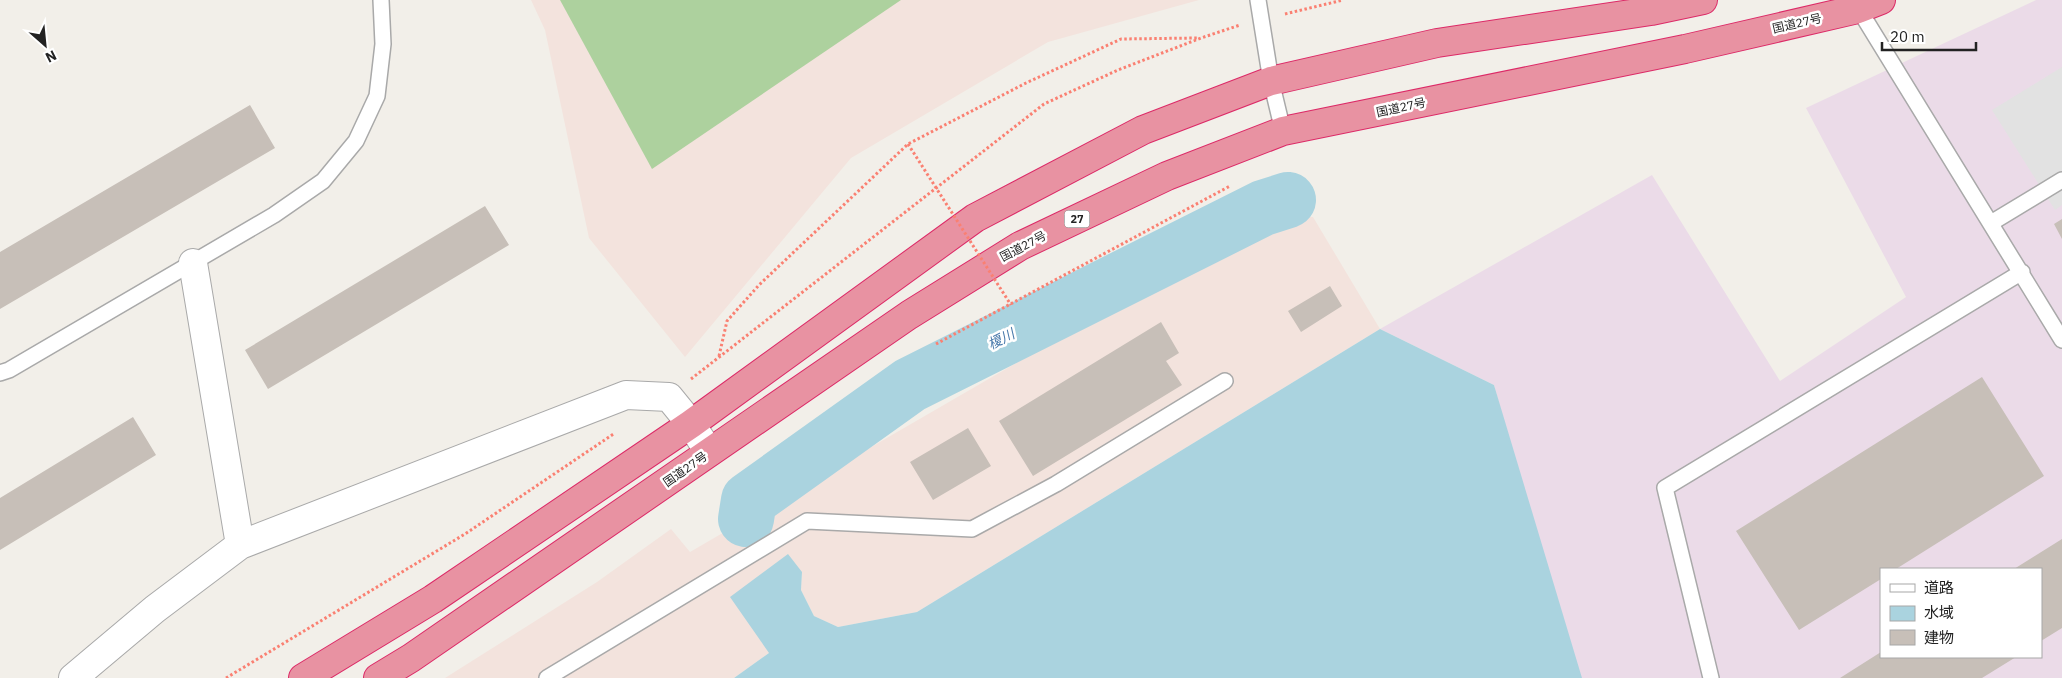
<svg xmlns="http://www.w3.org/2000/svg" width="2062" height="678" viewBox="0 0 2062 678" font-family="'IBM Plex Sans','Noto Sans JP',sans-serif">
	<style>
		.industrial { fill: #ebdbe8; fill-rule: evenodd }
		.military { fill: #f3e3dd }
		.forest { fill: #add19e }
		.parking { fill: #e2e2e2 }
		.water { fill: #aad3df }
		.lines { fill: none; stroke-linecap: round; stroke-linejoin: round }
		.river { stroke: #aad3df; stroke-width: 56 }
		.building { fill: #c7bfb8 }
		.lane-casing { stroke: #a9a9a9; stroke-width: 18 }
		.street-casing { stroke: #a9a9a9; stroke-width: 30 }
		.highway-casing { stroke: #dc2a67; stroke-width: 30 }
		.path { stroke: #fa8072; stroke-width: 3; stroke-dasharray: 2.5 2.5; stroke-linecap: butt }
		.lane { stroke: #fff; stroke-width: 15 }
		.street { stroke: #fff; stroke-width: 28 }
		.highway { stroke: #e892a2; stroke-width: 28 }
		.path-bridge { stroke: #fa8072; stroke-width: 3; stroke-dasharray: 2.5 2.5; stroke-linecap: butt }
		.labels { text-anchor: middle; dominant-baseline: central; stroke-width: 5; stroke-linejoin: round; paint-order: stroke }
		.shield { fill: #fff; stroke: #646464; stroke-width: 1 }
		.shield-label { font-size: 11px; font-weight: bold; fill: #222 }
		.street-label { font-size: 12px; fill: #222; stroke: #fff }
		.water-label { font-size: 14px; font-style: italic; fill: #4a7aab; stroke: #fff }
	</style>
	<rect width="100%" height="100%" fill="#f2efe9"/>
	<path class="industrial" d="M2036,0H2062V678H1575L1494,385L1380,329L1652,175L1780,381L1906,297L1806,108ZM1881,569H2041V657H1881Z"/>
	<path class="military" d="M531,0H1199L1048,42L851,158L685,357L589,238L545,30Z
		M1268,217H1313L1380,329L917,612L838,627L814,616L801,590L802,572L769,653L734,678H445L597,582L671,529L690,552Z"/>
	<path class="forest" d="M560,0H901L652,169Z"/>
	<path class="parking" d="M2062,67V205L2055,210L1992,110Z"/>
	<path class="water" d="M1380,329L1494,385L1582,678H734L769,653L730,597L788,554L802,572L801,590L814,616L838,627L917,612Z"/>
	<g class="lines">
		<path class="river" d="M746,519L749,500L910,385L1263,208L1288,200"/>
	</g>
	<path class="building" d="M250,105L275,148L0,309V252Z
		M485,206L509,245L268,389L245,350Z
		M2062,219V239L2054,224Z
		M1330,286L1342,306L1301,332L1288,311Z
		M1161,322L1179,353L1166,361L1182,385L1033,476L999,421Z
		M1982,377L2044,476L1896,569H1881V579L1799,630L1736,531Z
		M133,417L156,455L0,550V498Z
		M968,428L991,466L933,500L910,462Z
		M2062,539V628L2041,641V569H2014Z
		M1881,652V657H2016L1982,678H1840Z"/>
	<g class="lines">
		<defs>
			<path id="lane" d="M1258,0L1271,81L1283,131
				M1855,3L2062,340
				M1991,223L2062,180
				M0,373L9,370L274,215L323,181L356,141L377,96L383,44L381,0
				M547,678L807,521L972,529L1056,484L1225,381
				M1711,678L1665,488L2022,272"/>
			<path id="street" d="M193,263L240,545
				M73,678L155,609L240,545L626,395L669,397L691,424L709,452"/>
			<path id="highway" d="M303,678L433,599L691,424L975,218L1143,130L1271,81L1437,43L1651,11L1703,0
				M378,678L411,658L909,315L1020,246L1167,176L1283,131L1685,49L1858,9L1881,0"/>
		</defs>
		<use href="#lane" class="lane-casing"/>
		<use href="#street" class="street-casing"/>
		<use href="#highway" class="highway-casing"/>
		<path class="path" d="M1285,14L1343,0
			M936,344L1230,186
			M719,356L727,321L759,285L908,144L1026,83L1121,39L1198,38
			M691,379L1044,104L1118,70L1201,38L1240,25
			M226,678L465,534L615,433"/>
		<use href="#lane" class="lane"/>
		<use href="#street" class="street"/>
		<use href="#highway" class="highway"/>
		<path class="path-bridge" d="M908,144L1011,305"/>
	</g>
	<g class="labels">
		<rect class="shield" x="1064.5" y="210.5" width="25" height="17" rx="4"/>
		<g class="shield-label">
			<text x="1077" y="219">27</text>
		</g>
		<g class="street-label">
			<text transform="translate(1797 23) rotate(-13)">国道27号</text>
			<text transform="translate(1401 107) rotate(-12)">国道27号</text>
			<text transform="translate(1023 246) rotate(-28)">国道27号</text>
			<text transform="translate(685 469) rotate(-35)">国道27号</text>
		</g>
		<g class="water-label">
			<text transform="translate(1001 339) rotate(-27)">榎川</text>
		</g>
	</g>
	<rect x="1880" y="568" width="162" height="90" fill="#ffffff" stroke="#a7a7a7"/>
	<rect x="1890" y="584" width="25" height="8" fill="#ffffff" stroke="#a7a7a7"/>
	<text x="1924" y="593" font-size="15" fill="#222222">道路</text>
	<rect x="1890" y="606" width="25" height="15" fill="#aad3df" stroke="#a7a7a7"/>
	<text x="1924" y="618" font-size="15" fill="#222222">水域</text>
	<rect x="1890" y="630" width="25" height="15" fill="#c7bfb8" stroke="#a7a7a7"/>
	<text x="1924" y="643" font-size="15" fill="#222222">建物</text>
	<g transform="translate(45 45) rotate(153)" stroke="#ffffff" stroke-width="4" paint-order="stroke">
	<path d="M0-4L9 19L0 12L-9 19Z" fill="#222222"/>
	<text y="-8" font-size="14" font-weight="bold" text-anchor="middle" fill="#222222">N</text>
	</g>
	<path d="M1882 42v8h94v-8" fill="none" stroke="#222222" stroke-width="2.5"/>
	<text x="1890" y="42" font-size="15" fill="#222222" stroke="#ffffff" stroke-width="4" paint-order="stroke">20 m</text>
</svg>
